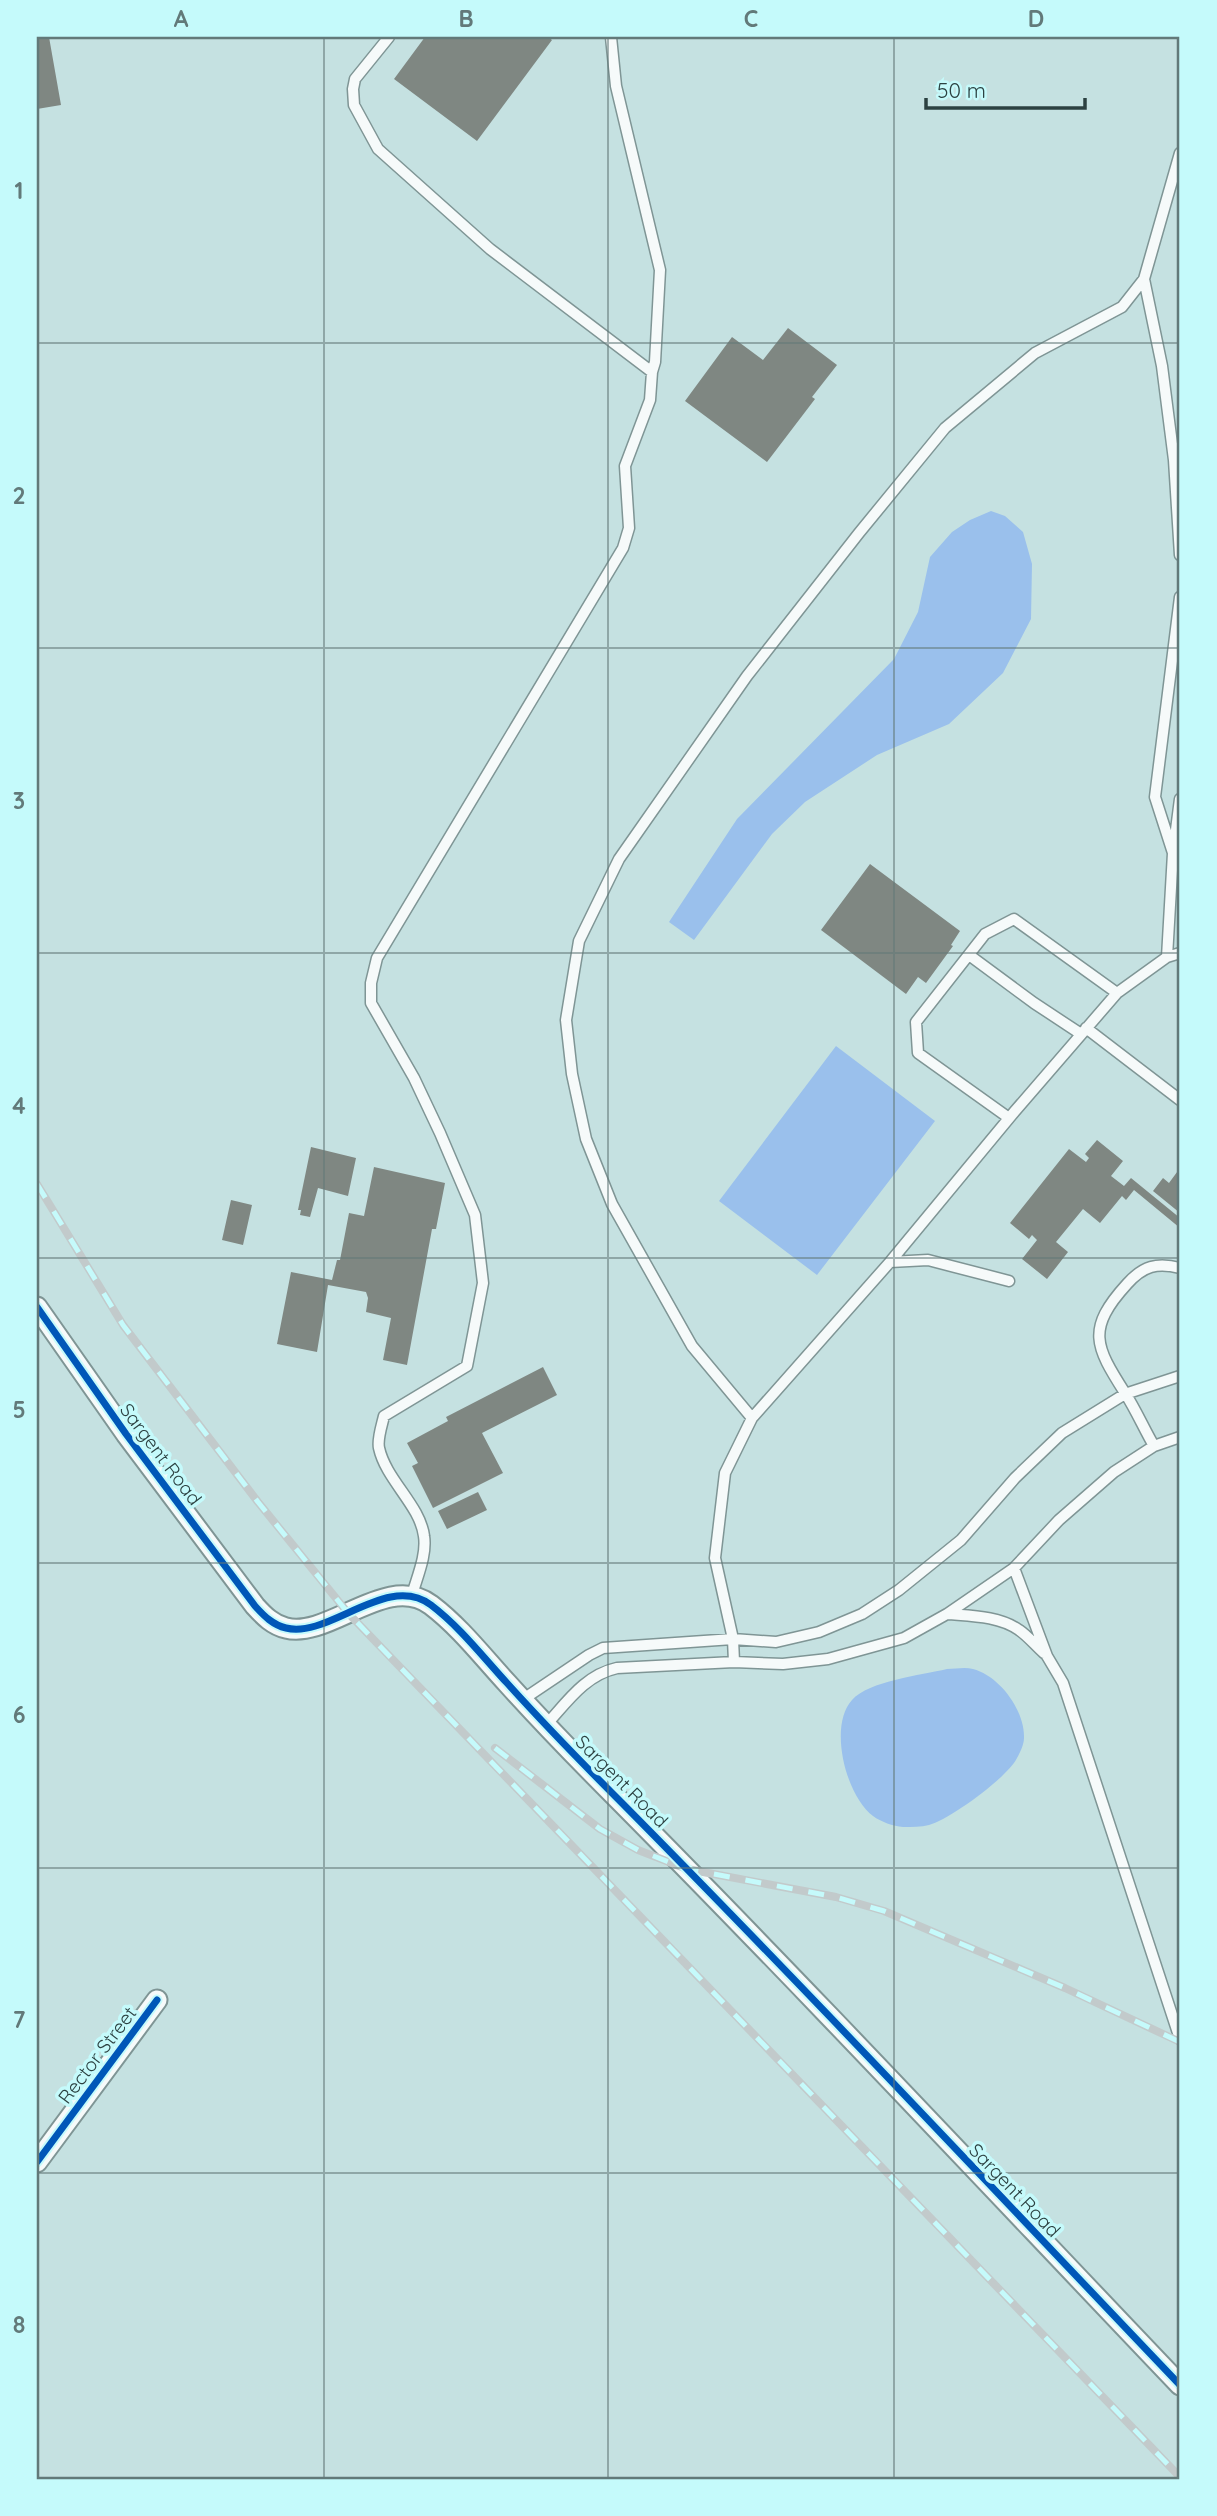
<svg xmlns="http://www.w3.org/2000/svg" width="1217" height="2516" viewBox="0 0 1217 2516" font-family="Quicksand,sans-serif">
	<style>
		.water { fill: #9ac0ec }
		.building { fill: #7f8782 }
		.lines { fill: none; stroke-linecap: round; stroke-linejoin: round }
		.service-casing { stroke: #7f9595; stroke-width: 13 }
		.minor-casing { stroke: #7f9595; stroke-width: 23 }
		.service { stroke: #f6fafa; stroke-width: 10 }
		.minor { stroke: #f6fafa; stroke-width: 19 }
		.rail-casing { stroke: #c2cacb; stroke-width: 8 }
		.rail { stroke: #c5fafb; stroke-width: 5; stroke-dasharray: 16; stroke-linecap: butt }
		.cycleway-casing { stroke: #c5fafb; stroke-width: 11 }
		.cycleway { stroke: #0057b8; stroke-width: 7 }
		.grid { fill: none; stroke: #627979; stroke-width: 2; stroke-opacity: 0.55 }
		.labels { text-anchor: middle; dominant-baseline: central; stroke-width: 7; stroke-linejoin: round; paint-order: stroke }
		.street-label { font-size: 19px; fill: #2c4141; stroke: #c5fafb }
		.neatline { fill: none; stroke: #627979; stroke-width: 2.5 }
		.grid-label { font-size: 23px; text-anchor: middle; font-weight: bold; fill: #627979 }
	</style>
	<rect width="100%" height="100%" fill="#c5e1e1"/>
	<path class="water" d="M991,511L1005,516L1023,532L1032,564L1031,619L1003,673L949,724L877,755L805,802L772,834L694,940L669,922L737,819L894,659L918,612L930,557L952,532L970,520Z
		M836,1046L935,1121L817,1275L719,1201Z
		M947,1669C955,1669 965,1667 973,1669C1000,1676 1025,1711 1024,1738C1024,1744 1020,1753 1017,1758C1008,1777 949,1820 929,1825C921,1827 912,1827 903,1827C893,1826 881,1822 873,1816C846,1796 828,1726 852,1700C869,1681 921,1675 947,1669Z"/>
	<path class="building" d="M37,37H49L61,105L37,109Z
		M425,37H548L552,40L477,141L394,79Z
		M788,328L837,365L812,397L815,399L767,462L685,401L732,337L763,360Z
		M870,864L960,931L951,945L953,946L926,983L918,977L906,994L821,930Z
		M1097,1140L1123,1161L1111,1176L1124,1186L1131,1178L1180,1218V1228L1134,1190L1126,1200L1122,1196L1100,1223L1083,1209L1056,1242L1068,1252L1047,1279L1022,1259L1037,1240L1032,1235L1029,1239L1010,1223L1069,1149L1086,1162L1089,1158L1085,1154Z
		M311,1147L356,1158L348,1196L318,1188L310,1217L300,1215L301,1210H298Z
		M374,1167L445,1183L436,1229H432L407,1365L383,1360L391,1318L366,1312L368,1298L366,1292L328,1285L317,1352L277,1344L291,1272L332,1280L337,1260H340L349,1213L364,1216Z
		M1180,1168V1213L1153,1191L1163,1178L1169,1183Z
		M231,1200L252,1205L243,1245L222,1240Z
		M543,1367L557,1395L482,1433L503,1473L433,1508L412,1466L418,1463L407,1443L448,1421L446,1417Z
		M478,1492L487,1510L447,1529L438,1511Z"/>
	<g class="lines">
		<defs>
			<path id="service" d="M389,37L355,79L353,89L354,105L378,149L490,249L652,372
				M1144,279L1162,366L1174,460L1180,555
				M1173,853L1155,797L1180,597
				M969,955L1034,1003L1081,1034
				M1167,957L1173,853L1180,799
				M1086,1028L1180,1100
				M1009,1118L918,1053L916,1022L985,934L1014,919L1117,993
				M890,1262L928,1260L1009,1281
				M752,1418L692,1346L612,1204L586,1139L572,1074L566,1020L579,941L619,859L747,676L859,533L945,428L1035,353L1122,307L1144,279L1180,153
				M1154,1446C1144,1429 1136,1410 1125,1393C1095,1346 1086,1329 1127,1284C1143,1266 1157,1262 1180,1268
				M1014,1568L1047,1656L1063,1683L1180,2039
				M412,1595C417,1577 427,1555 424,1536C420,1505 386,1480 379,1448C377,1439 382,1425 384,1416L467,1366L483,1283L475,1215L440,1133L414,1078L371,1003V983L377,958L623,548L629,528L625,466L650,400L652,372L655,362L660,270L616,86L611,37
				M948,1614C971,1616 999,1616 1019,1630C1028,1636 1036,1646 1044,1653
				M734,1662L733,1639L715,1558L725,1473L752,1418L890,1262L1015,1111L1117,993L1167,957L1180,953
				M522,1700L589,1655L603,1648L733,1639L776,1642L819,1632L862,1614L899,1590L961,1540L1015,1478L1062,1433L1125,1394L1180,1376
				M546,1725C567,1702 585,1675 617,1668L734,1662L783,1664L828,1659L904,1638L947,1614L1014,1568L1059,1520L1114,1472L1154,1446L1180,1437"/>
			<path id="minor" d="M37,1307L126,1434L255,1606C264,1616 273,1625 286,1628C329,1639 387,1572 431,1605C460,1627 483,1657 507,1683C544,1724 583,1764 622,1803C811,1994 995,2191 1180,2385
				M37,2162L157,2000"/>
		</defs>
		<use href="#service" class="service-casing"/>
		<use href="#minor" class="minor-casing"/>
		<use href="#service" class="service"/>
		<use href="#minor" class="minor"/>
		<defs>
			<path id="rail" d="M37,1184L123,1325L258,1502L348,1613L1180,2477
				M495,1748L600,1829L638,1850L687,1869L836,1897L884,1911L1065,1988L1180,2042"/>
		</defs>
		<use href="#rail" class="rail-casing"/>
		<use href="#rail" class="rail"/>
		<defs>
			<path id="cycleway" d="M37,1307L126,1434L255,1606C264,1616 273,1625 286,1628C329,1639 387,1572 431,1605C460,1627 483,1657 507,1683C544,1724 583,1764 622,1803C811,1994 995,2191 1180,2385
				M37,2162L157,2000"/>
		</defs>
		<use href="#cycleway" class="cycleway-casing"/>
		<use href="#cycleway" class="cycleway"/>
	</g>
	<path class="grid" d="M324,37V2479M608,37V2479M894,37V2479M37,343H1180M37,648H1180M37,953H1180M37,1258H1180M37,1563H1180M37,1868H1180M37,2173H1180"/>
	<g class="labels">
		<g class="street-label">
			<text transform="translate(161 1454) rotate(53)">Sargent Road</text>
			<text transform="translate(622 1781) rotate(45)">Sargent Road</text>
			<text transform="translate(97 2055) rotate(-53)">Rector Street</text>
			<text transform="translate(1015 2190) rotate(46)">Sargent Road</text>
		</g>
	</g>
	<rect width="1217" height="2516" fill="none" stroke="#c5fafb" stroke-width="77"/>
	<path d="M926 98v10h159v-10" fill="none" stroke="#2c4141" stroke-width="3.5"/>
	<text x="937" y="98" font-size="21" fill="#2c4141" stroke="#c5fafb" stroke-width="5" paint-order="stroke">50 m</text>
	<rect x="38" y="38" width="1140" height="2440" class="neatline"/>
	<g class="grid-label">
		<text x="181" y="27">A</text>
		<text x="466" y="27">B</text>
		<text x="751" y="27">C</text>
		<text x="1036" y="27">D</text>
		<text x="19" y="199">1</text>
		<text x="19" y="504">2</text>
		<text x="19" y="809">3</text>
		<text x="19" y="1114">4</text>
		<text x="19" y="1418">5</text>
		<text x="19" y="1723">6</text>
		<text x="19" y="2028">7</text>
		<text x="19" y="2333">8</text>
	</g>
</svg>
